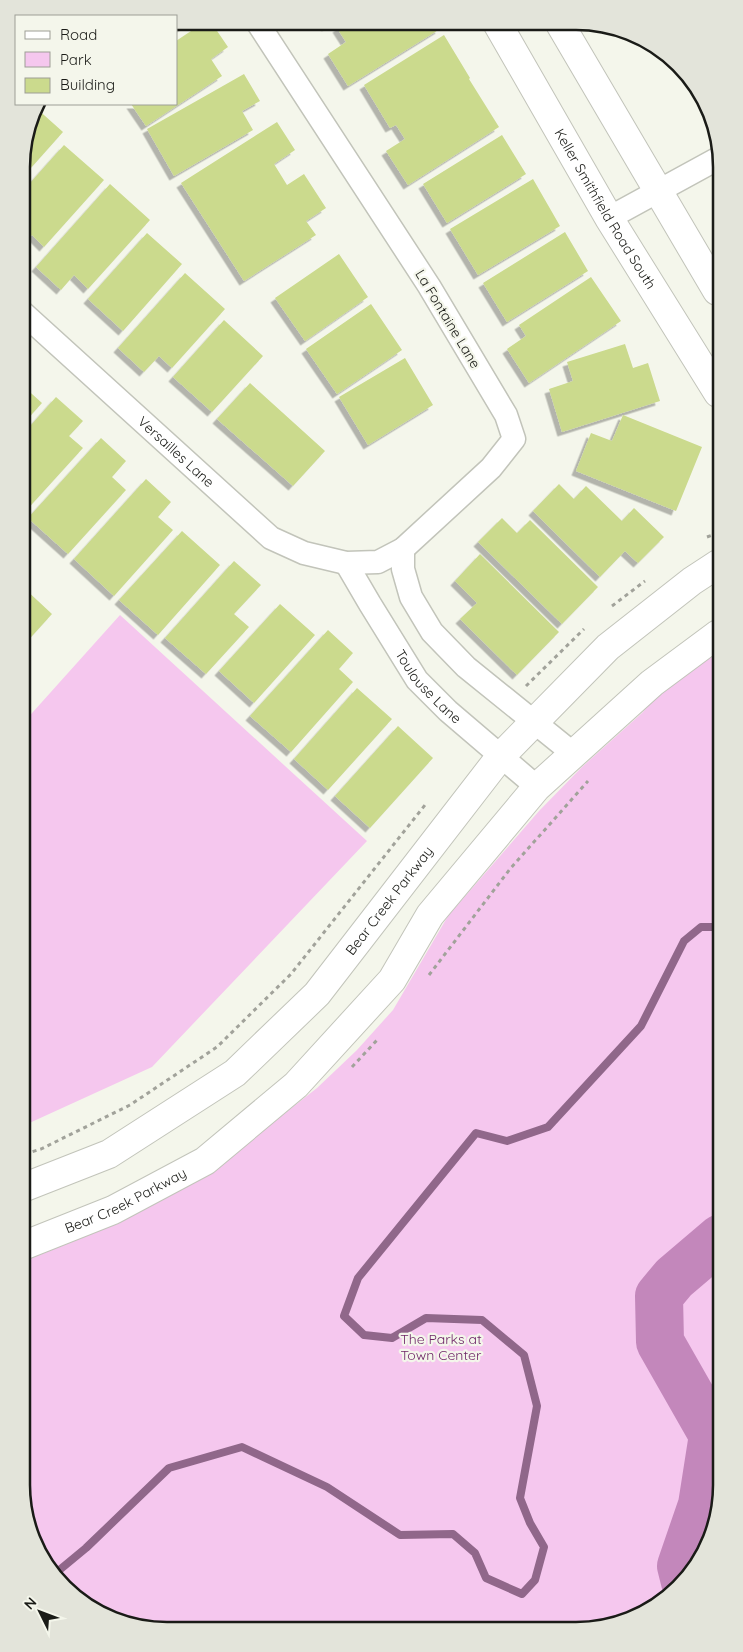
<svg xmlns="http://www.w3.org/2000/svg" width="743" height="1652" viewBox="0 0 743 1652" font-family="Quicksand,sans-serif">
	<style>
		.green { fill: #f5c7ee }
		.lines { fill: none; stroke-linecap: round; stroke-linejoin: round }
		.stream { stroke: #90678a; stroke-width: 8 }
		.river { stroke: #c387bb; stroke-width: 48 }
		.building { fill: #cbda8d; filter: url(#shadow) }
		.street-casing { stroke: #c2c4ba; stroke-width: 25 }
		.secondary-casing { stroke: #c2c4ba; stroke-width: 30 }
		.path { stroke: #a1a29a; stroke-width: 3; stroke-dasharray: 4 4; stroke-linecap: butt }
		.street { stroke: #fff; stroke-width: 22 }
		.secondary { stroke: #fff; stroke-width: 28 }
		.labels { text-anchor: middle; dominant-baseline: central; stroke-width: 4.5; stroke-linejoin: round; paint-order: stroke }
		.street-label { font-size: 14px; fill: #1a1b17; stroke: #f4f6eb }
		.park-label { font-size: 14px; fill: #6f2768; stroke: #f4f6eb }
		.rim { fill: none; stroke: #1a1b17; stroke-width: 2.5 }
	</style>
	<defs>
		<filter id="shadow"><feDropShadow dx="-4.5" dy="4.5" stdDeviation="0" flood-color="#0004"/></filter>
	</defs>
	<rect width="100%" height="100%" fill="#f4f6eb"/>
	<path class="green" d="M120,615L367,841L152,1067L25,1125L24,722Z
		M719,648L721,1495L711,1541L686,1581L614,1626L139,1628L71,1594L26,1523L25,1252L252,1139L317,1088L357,1050L393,1010L448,916L539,811L582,767L642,713L657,696Z"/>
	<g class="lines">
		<path class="stream" d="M57,1572L86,1548L169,1468L242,1447L327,1487L400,1535L453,1534L475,1553L486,1578L522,1594L535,1580L544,1547L530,1523L520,1498L537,1406L524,1355L482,1320L426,1318L392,1338L364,1335L344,1316L358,1278L476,1133L507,1141L548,1127L641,1026L684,941L701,927H719"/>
		<path class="river" d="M685,1582L681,1566L702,1505L713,1435L660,1342L659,1296L674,1278L721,1238"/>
	</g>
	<path class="building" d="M176,21H184L186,25L176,31Z
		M206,21L211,22L228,47L211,59L222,76L146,126L131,104H176V41Z
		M323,22H334L326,27Z
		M346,22L436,23L440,29L348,86L328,54L346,42L337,28Z
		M444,35L470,78L469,79L499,127L408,185L386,151L405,139L396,125L390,128L364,85Z
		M244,74L260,101L242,111L253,130L174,176L147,129Z
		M35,107L63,132L22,178V157Z
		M277,122L295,150L274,164L287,185L304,174L326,208L306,221L316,235L244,281L181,183Z
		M502,135L526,174L447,223L423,184Z
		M64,145L104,180L44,247L32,235L22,246V192Z
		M533,179L560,226L478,275L450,229Z
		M110,184L150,220L88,289L74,275L61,290L36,267Z
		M565,232L588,271L507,322L483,283Z
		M147,233L182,264L123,331L88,299Z
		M339,254L368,297L305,341L275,298Z
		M185,273L225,309L172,368L159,356L144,372L118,348Z
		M591,277L621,321L529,383L507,349L526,336L519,325Z
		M371,304L402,350L337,394L306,349Z
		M224,320L263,356L212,412L173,377Z
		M625,344L633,368L648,363L660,401L562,432L549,389L573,381L567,362Z
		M405,358L433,405L368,445L339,397Z
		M250,383L325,451L293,486L217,419Z
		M22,385L42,403L23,424L22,396Z
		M56,397L83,421L69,436L83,448L23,514V434Z
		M623,415L702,447L676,511L576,471L591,433L612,441Z
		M101,438L126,461L112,477L126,490L68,554L28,518Z
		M146,479L171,502L158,517L173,530L114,596L74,559Z
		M559,484L574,499L586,486L622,521L634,508L664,537L638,563L625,551L600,577L533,511Z
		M502,518L517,533L530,520L598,587L562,624L478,542Z
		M182,531L220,565L158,635L119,600Z
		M480,554L559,632L517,675L460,619L477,603L455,581Z
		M234,561L261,585L234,614L249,627L206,674L165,638Z
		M23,587L52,614L23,646Z
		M280,604L315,635L254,703L219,671Z
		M328,630L353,653L339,669L353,682L291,752L250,716Z
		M357,688L392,719L328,790L294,759Z
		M398,726L433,758L370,828L335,796Z"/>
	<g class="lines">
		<defs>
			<g id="street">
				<path d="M609,218L717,159"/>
				<path id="s1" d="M22,312L271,538L304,553L346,563L378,562L403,549L491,468L514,439L506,415L429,286L257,22"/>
				<path d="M403,549V569L411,597L432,632L466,667L575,755"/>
				<path id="s2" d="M346,563L370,604L417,680L448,711L537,787"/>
			</g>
			<g id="secondary">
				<path id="s3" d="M497,23L609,218L718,393"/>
				<path d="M560,24L717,291"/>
				<path id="s4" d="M25,1187L109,1154L235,1073L317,994L500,757L608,647L692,581L718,564"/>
				<path id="s5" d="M25,1245L113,1210L205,1161L296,1085L392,980L430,915L537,787L652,683L718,634"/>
			</g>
		</defs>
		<use href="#street" class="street-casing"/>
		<use href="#secondary" class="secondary-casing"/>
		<path class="path" d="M707,537L718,533
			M612,606L645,581
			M526,686L584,629
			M429,975L510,869L588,781
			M352,1067L378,1039
			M25,1154L41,1149L130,1105L217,1047L291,974L425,805"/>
		<use href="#street" class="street"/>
		<use href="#secondary" class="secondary"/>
	</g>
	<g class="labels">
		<g class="street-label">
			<text stroke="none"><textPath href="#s3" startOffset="215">Keller Smithfield Road South</textPath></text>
			<text transform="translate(448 319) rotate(59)">La Fontaine Lane</text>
			<text stroke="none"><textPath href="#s1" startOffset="208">Versailles Lane</textPath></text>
			<text stroke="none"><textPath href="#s2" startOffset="149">Toulouse Lane</textPath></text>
			<text stroke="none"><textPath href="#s4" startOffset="472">Bear Creek Parkway</textPath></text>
			<text stroke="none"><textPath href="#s5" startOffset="110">Bear Creek Parkway</textPath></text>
		</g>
		<g class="park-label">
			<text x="441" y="1339">The Parks at<tspan x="441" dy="16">Town Center</tspan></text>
		</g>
	</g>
	<path d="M0 0H743V1652H0ZM167 30H576A137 137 0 0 1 713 167V1485A137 137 0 0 1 576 1622H167A137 137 0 0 1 30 1485V167A137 137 0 0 1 167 30Z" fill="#e3e4da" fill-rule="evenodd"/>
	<path class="rim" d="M167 30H576A137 137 0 0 1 713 167V1485A137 137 0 0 1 576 1622H167A137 137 0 0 1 30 1485V167A137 137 0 0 1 167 30Z"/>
	<rect x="15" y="15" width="162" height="90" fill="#f4f6eb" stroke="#9d9e96"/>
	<rect x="25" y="31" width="25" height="8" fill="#ffffff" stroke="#9d9e96"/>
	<text x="60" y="40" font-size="15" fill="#1a1b17">Road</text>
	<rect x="25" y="52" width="25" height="15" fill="#f5c7ee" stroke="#9d9e96"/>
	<text x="60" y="65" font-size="15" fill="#1a1b17">Park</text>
	<rect x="25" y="78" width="25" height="15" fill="#cbda8d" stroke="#9d9e96"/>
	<text x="60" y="90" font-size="15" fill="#1a1b17">Building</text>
	<g transform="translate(40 1612) rotate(312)" stroke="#f4f6eb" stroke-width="4" paint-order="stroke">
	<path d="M0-4L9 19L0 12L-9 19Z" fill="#1a1b17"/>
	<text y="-8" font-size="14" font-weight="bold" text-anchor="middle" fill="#1a1b17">N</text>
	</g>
</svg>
